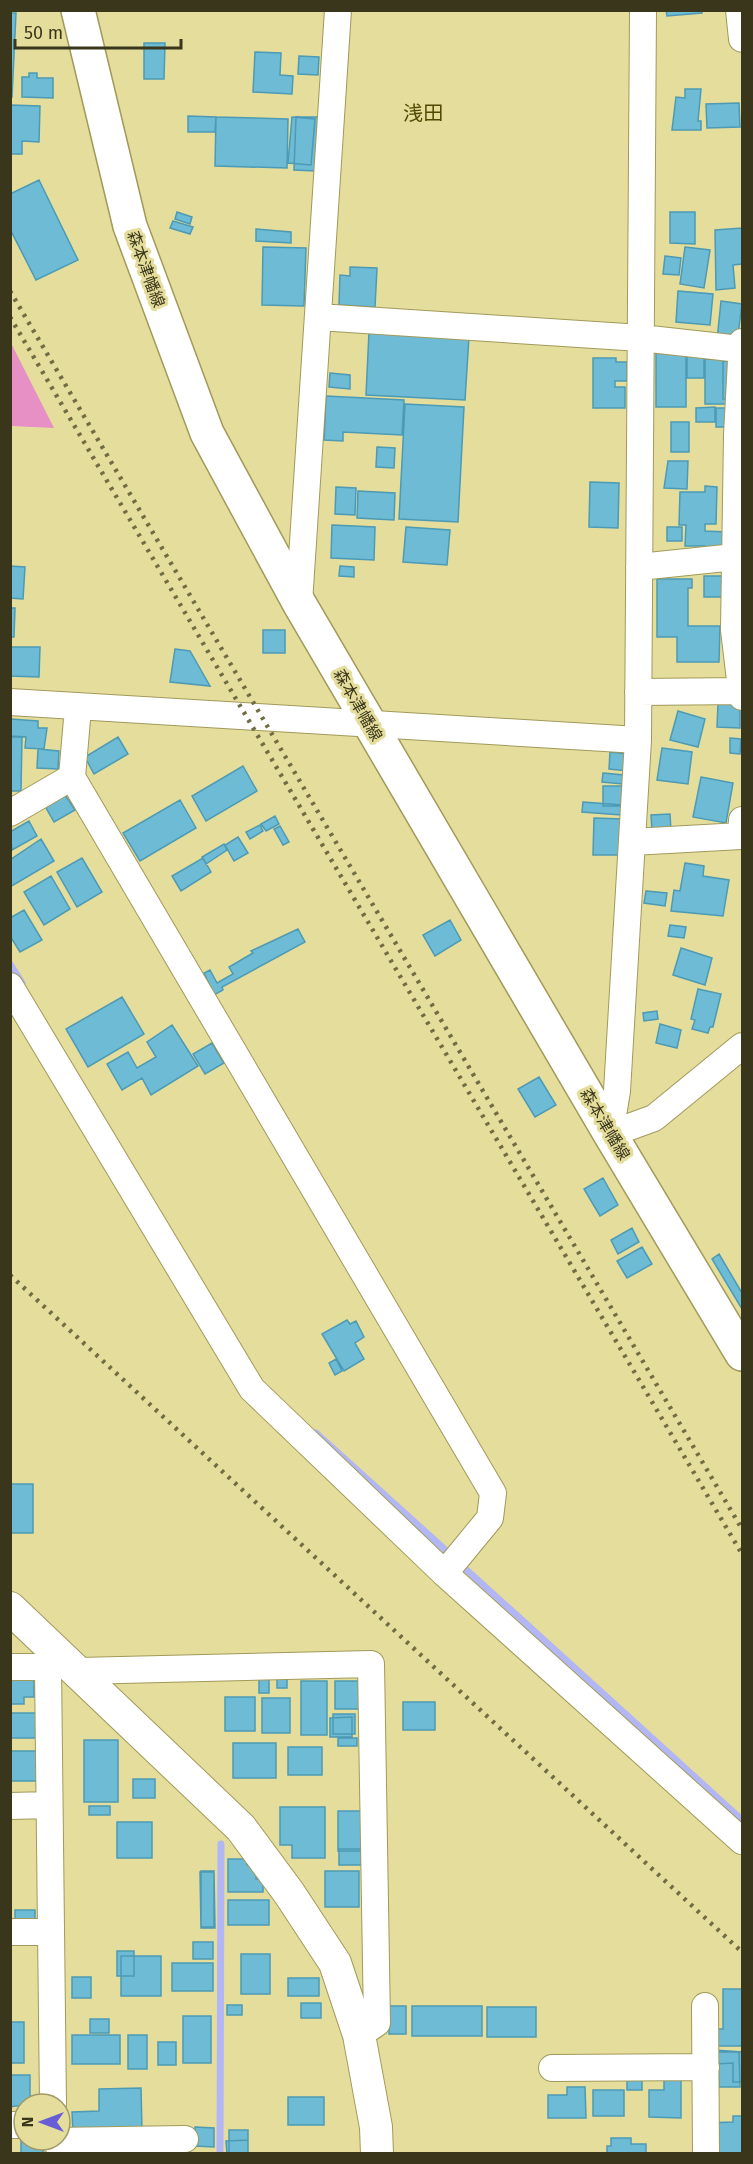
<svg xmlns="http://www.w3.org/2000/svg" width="753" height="2164" viewBox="0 0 753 2164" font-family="'Fira Sans','Noto Sans JP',sans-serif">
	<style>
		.green { fill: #e790c6 }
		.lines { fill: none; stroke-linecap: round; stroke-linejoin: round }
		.stream { stroke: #b3b6f5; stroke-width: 7 }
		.building { fill: #6ebbd6; stroke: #4c9ab4; stroke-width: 1.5 }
		.minor-casing { stroke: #a19a5a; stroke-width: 28 }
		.tertiary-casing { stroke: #a19a5a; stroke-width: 34 }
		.secondary-casing { stroke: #a19a5a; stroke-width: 36 }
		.minor { stroke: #fff; stroke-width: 26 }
		.tertiary { stroke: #fff; stroke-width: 32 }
		.secondary { stroke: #fff; stroke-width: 33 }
		.rail { stroke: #706c44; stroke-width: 4.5; stroke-dasharray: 3 6; stroke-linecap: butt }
		.labels { text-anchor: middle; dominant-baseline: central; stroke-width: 6; stroke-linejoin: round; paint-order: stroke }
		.street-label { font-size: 16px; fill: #39361b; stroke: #e5dd9b }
		.quarter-label { font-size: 20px; fill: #514900; stroke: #e5dd9b }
	</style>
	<rect width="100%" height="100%" fill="#e5dd9b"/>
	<path class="green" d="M11,343L54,428L11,426Z"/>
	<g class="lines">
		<path class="stream" d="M10,964L22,983
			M316,1433L452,1556
			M460,1564L742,1820
			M220,2154L221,1844"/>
	</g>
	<path class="building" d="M666,10H702V13L667,16Z
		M10,13H16L12,97H10Z
		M144,43H165L164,79H144Z
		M255,52L281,53L280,75L293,76L292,94L253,92Z
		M299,56L319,57L318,75L298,74Z
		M29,73H37V78H53V98L22,97V77H29Z
		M685,89H701L698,121H701V130H672L676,97L685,98Z
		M739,103L740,127L707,128L706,104Z
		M10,105L40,106L39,142L22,141V154H10Z
		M188,116L216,117L215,132H188Z
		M216,117L288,119L287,168L215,166Z
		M292,117L315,119L311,165L288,163Z
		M296,117H318L316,171L294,170Z
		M39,180L78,260L36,280L10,229V194Z
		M177,212L192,217L190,224L175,219Z
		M670,212H695V244L670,243Z
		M173,221L193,227L190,234L170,228Z
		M742,228V264L733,265L735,288L716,290L715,230Z
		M256,229L291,232V243L256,241Z
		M263,247L306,248L304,306L262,305Z
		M685,247L710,250L704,288L680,284Z
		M665,256L681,258L679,275L663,274Z
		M350,267L377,268L375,307L339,305L340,275L350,276Z
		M678,291L713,294L710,325L676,322Z
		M721,301L742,304L737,343L717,340Z
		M369,332L469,337L465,400L366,395Z
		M656,353H686V407H656Z
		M704,353V378H687V354Z
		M593,358H616V362H627V381H615V387H625V408H593Z
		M705,359H733V404H705Z
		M723,361L733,362V399H723Z
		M330,373L350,375V389L329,387Z
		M326,396L404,400L402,435L343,432V441L324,440Z
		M405,404L464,407L458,522L399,519Z
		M715,407V422H696V408Z
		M716,408H732V427H716Z
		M671,422H689V452H671Z
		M377,447L395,448L394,468L376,467Z
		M668,461H688L687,489L664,488Z
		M590,482L619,483L618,528L589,527Z
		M705,486L717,487L716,524H705V531L727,532L726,551L705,550V546H685L686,525H679L680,492H705Z
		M336,487L356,488L355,515L335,514Z
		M358,491L395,493L394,520L357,518Z
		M332,525L375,527L374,560L331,558Z
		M406,527L450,530L447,565L403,562Z
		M667,527H682V541H667Z
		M10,566L25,567L23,599L10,598Z
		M340,566L354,567V577L339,576Z
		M704,576H723V597H704Z
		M657,579H692V588H688V626H720L719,662H677V637H657Z
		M10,608H15L14,637H10Z
		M263,630H285V653H263Z
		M10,647H40L39,677L10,676Z
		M175,649L190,651L210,686L170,682Z
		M718,704H740V728L717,727Z
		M678,711L705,719L698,747L670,740Z
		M10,719L38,721V728H47L44,749L25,748L26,737L10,736Z
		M10,737H22L21,791H10Z
		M118,737L128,754L94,774L85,757Z
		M730,738L741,739L740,754L730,753Z
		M662,748L692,752L688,784L657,780Z
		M38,749L59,751L58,769L37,768Z
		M610,752L629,754L628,771L609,769Z
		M243,766L257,791L206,821L192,796Z
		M603,773L624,775L623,784L602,782Z
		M701,777L733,783L726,823L693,817Z
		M603,786H625V806H603Z
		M65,795L75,810L54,822L45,806Z
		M180,800L196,828L140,861L123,833Z
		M583,802L622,805L621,815L582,812Z
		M670,814L671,831H652L651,815Z
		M275,816L279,824L266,831L261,824Z
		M594,818L623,819L622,855H593Z
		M29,821L37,836L12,850L10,832Z
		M260,825L263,831L250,839L246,832Z
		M280,826L289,842L283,845L274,829Z
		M238,837L248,853L234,861L225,845Z
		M41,839L54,861L10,887V860Z
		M224,844L227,850L206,864L202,857Z
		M82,858L102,892L77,907L57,872Z
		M203,858L211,872L181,891L172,876Z
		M685,863L704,866L703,876L729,880L723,916L671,911L674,890L680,891Z
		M51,876L70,909L44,925L24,892Z
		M646,891L667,893L665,906L644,903Z
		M24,910L42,940L20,952L10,936V918Z
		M450,920L461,940L435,956L423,935Z
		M670,925L686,927L684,938L668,936Z
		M298,929L305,942L222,987L223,990L214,995L204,973L210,970L217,983L233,974L229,967L253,953L251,951Z
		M681,948L712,958L705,985L673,975Z
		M698,989L721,994L713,1027H710L708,1033L692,1029L695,1020L691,1019Z
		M122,997L144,1034L88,1067L66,1029Z
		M657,1011L658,1019L644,1021L643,1013Z
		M660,1024L681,1030L677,1048L656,1043Z
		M172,1025L198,1066L151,1095L142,1078L122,1090L107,1064L128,1052L137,1068L156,1057L147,1042Z
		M212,1043L224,1063L205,1074L193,1054Z
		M539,1077L556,1105L535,1117L518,1089Z
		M603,1178L618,1205L600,1216L584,1189Z
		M632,1228L639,1242L618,1254L611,1240Z
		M642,1247L652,1264L627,1278L617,1261Z
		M719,1254L742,1293V1309L712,1259Z
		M347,1320L350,1324L356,1321L364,1337L355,1343L364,1359L344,1371L322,1334Z
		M336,1359L342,1371L335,1375L329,1363Z
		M10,1484H33V1533H10Z
		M277,1677H287V1688H277Z
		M259,1679H269V1693H259Z
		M10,1680H34V1697H24V1704H10Z
		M301,1681H327V1735H301Z
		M335,1681H361V1709H335Z
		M225,1697H255V1731H225Z
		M262,1698H290V1733H262Z
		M403,1702H435V1730H403Z
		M10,1713H36V1738H10Z
		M333,1714H355V1734H333Z
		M352,1717V1737H330V1718Z
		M338,1738H357V1746H338Z
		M84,1740H118V1802H84Z
		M233,1743H276V1778H233Z
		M288,1747H322V1775H288Z
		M10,1751H37V1781H10Z
		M133,1779H155V1798H133Z
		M89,1806H110V1815H89Z
		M280,1807H325V1858H292V1845H280Z
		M338,1811H365V1851H338Z
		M117,1822H152V1858H117Z
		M339,1849H364L367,1865H339Z
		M228,1859H247V1865H256V1879H263V1892H228Z
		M201,1871H214V1927H201Z
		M325,1871H359V1907H325Z
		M200,1872H214L215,1928H201Z
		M228,1900H269V1925H228Z
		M15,1910H35V1925H15Z
		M193,1942H213V1959H193Z
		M117,1951H134V1976H117Z
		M241,1954H270V1994H241Z
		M121,1956H161V1996H121Z
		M172,1963H213V1991H172Z
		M72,1977H91V1998H72Z
		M288,1978H319V1996H288Z
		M723,1989H742V2046H714V2029H723Z
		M301,2003H321V2018H301Z
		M227,2005H242V2015H227Z
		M389,2006H406V2034H389Z
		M412,2006H482V2036H412Z
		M487,2007H536V2037H487Z
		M183,2016H211V2063H183Z
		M90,2019H109V2033H90Z
		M10,2022H24V2063H10Z
		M72,2035H120V2064H72Z
		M128,2035H147V2069H128Z
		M158,2042H176V2065H158Z
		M714,2050L742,2052V2082H733V2063L715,2064Z
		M718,2052H739L740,2087H719Z
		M10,2075H30V2104L10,2107Z
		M627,2076H642V2090H627Z
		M664,2080H681V2118L649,2117V2090H664Z
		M567,2087H585L586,2118H548V2095H567Z
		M141,2088L142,2130L73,2132L72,2112L99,2111V2089Z
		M593,2090H624V2116H593Z
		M288,2097H324V2125H288Z
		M733,2116H742V2154H706L705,2123L733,2122Z
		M195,2127L214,2128V2147L195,2146Z
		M229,2130H248V2153H229Z
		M21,2135H24V2140H43V2154H21Z
		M611,2138H631V2144H646V2154H607V2146H611Z
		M248,2140V2154H227L226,2141Z"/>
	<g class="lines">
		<defs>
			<path id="minor" d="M643,10L638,740L617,1091L610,1134L654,1118L742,1046
				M739,10L742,39
				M318,317L641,338L740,349
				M742,342L737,435L734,630L742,697
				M639,567L735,557
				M299,603L338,10
				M638,692L742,691
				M10,702L638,740
				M78,708L72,777L493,1493L490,1518L448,1569
				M10,813L72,777
				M632,842L741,836L742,820
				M10,986L252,1389L444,1573L742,1841
				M10,1667H48
				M79,1671L371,1664L377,2023L359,2035
				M10,1806L49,1805
				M10,1932H51
				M705,2006L706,2154
				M552,2068L706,2067
				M53,2104L48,1667L56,1651
				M10,2125H24
				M54,2141L185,2139"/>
			<path id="tertiary" d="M10,1608L241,1828L289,1893L335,1963L359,2035L376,2127L377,2154"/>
			<path id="secondary" d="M78,10L130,226L207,433L299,603L610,1134L742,1354"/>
		</defs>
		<use href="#minor" class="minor-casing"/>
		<use href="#tertiary" class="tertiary-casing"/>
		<use href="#secondary" class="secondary-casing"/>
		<use href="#minor" class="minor"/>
		<use href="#tertiary" class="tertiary"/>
		<use href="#secondary" class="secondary"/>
		<path class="rail" d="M10,291L742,1529
			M10,317L742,1554
			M10,1275L742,1952"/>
	</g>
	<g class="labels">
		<g class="street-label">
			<text transform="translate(146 269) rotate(70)">森本津幡線</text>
			<text transform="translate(358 705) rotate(60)">森本津幡線</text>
			<text transform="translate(605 1124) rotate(59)">森本津幡線</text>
		</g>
		<g class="quarter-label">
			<text x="423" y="113">浅田</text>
		</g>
	</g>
	<rect width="753" height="2164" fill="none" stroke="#39361b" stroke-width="24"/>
	<g transform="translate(42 2122) rotate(270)"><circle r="28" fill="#e5dd9b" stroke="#a09a68" stroke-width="1.5"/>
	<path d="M0-4.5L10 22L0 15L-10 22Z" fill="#675dd7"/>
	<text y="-9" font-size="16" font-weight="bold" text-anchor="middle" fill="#39361b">N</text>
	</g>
	<path d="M15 39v9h166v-9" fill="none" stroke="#39361b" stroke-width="3"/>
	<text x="24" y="39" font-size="18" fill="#39361b" stroke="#e5dd9b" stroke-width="4.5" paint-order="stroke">50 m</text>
</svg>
